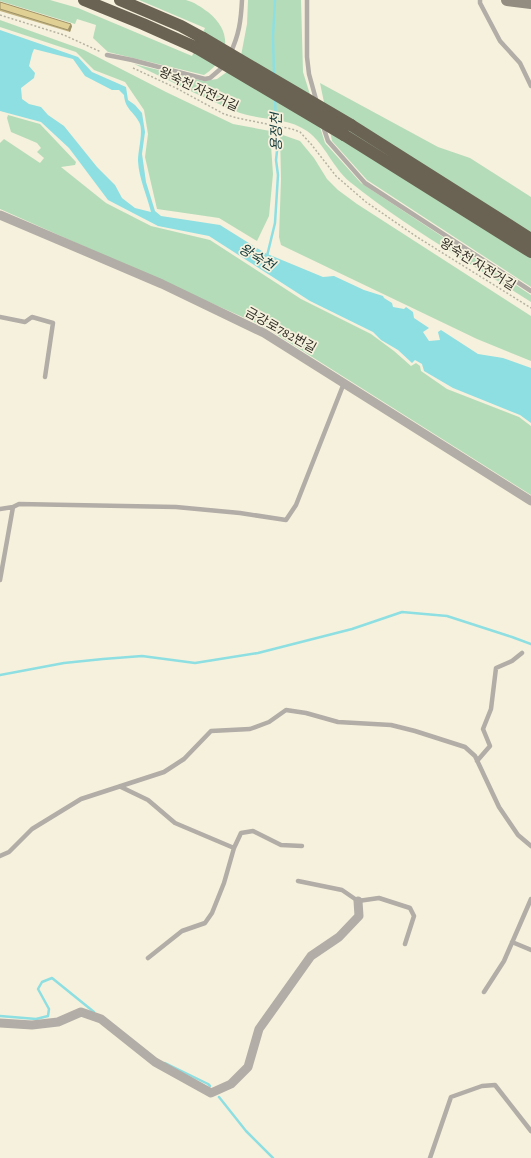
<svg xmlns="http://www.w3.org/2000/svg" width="531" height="1158" viewBox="0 0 531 1158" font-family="'Crimson Pro','Noto Sans KR',serif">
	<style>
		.green { fill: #b5dcb9 }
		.water { fill: #8ddfe2; fill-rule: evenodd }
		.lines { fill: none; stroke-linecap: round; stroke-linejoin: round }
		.stream { stroke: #8ddfe2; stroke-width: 2.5 }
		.path { stroke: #b6b2a2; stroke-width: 1.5; stroke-dasharray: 2 2; stroke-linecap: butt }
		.lane { stroke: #b2ada6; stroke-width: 4.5 }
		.street { stroke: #b2ada6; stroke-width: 9 }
		.secondary { stroke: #938d81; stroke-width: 12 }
		.highway { stroke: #6a6252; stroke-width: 12 }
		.highway-bridge { stroke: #6a6252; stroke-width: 12 }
		.wall { fill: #c2b37f }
		.shaded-wall { fill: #9e9268 }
		.building { fill: #e1d094; stroke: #9e9268 }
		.labels { text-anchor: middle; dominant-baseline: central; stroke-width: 3.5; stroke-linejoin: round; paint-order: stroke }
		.street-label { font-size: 13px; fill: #312f27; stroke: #f6f1dd }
		.water-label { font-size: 14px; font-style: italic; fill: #194041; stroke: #f6f1dd }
	</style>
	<rect width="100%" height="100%" fill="#f6f1dd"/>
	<path class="green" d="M0,0H50L78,8L192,56L205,28L139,0C151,0 162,0 173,0C177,0 182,0 186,0C194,2 201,7 208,12C233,32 230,58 204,75L108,52L93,38L96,25L77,19L75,24L0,1Z
		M248,0H301L303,72L325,143L361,183L531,295V302C470,263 406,227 350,182C333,168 325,144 307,131C286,116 258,121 235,111C201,97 167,79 134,64L204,81L217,79L231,69L240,61L247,24Z
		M0,20L84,50L166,92L233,124L270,131L273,174L269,216L257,241L219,218L157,209L145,157L148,134L144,110L125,82L94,70L76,52L0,27Z
		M320,83L438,147L470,158L531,197V287L367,180L332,141Z
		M8,115L40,124L76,162L75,165L61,167L106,203L151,226L210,240L301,299L371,334L394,351L411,366L416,363L420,366L421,371L447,389L519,417L531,426V495L263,326L0,209V143L4,139L40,163L44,158L37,152L41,148L37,143L11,132L7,118Z
		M280,134L300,141L314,158L327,179L338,190L357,204L531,316V361L477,339L281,245L279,237L281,179Z"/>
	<path class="water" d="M0,30L78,57L92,72L126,87L128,100L135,105L142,113L145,132L142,154L146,182L155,211L161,216L220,225L265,253L323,277L334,276L364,290L383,296L384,298L392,303L393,307L404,309L406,307L413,312L414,318L429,328L423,332L429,341L440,340L438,332L441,330L478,354L503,358L531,368V423L520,415L453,388L424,371L422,364L415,360L412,363L398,350L381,340L373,332L310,301L209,236L158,226L108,200L69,148L41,122L0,111ZM34,49L73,59L85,76L112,90H119L124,95C125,110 135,112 140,124C143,134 138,150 138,161C139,179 147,195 151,212L135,208L122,198L115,185L97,167L64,126L48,115L41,107L29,104L22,99L21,88L34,78L35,73L29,66L32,54Z"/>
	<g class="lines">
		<path class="stream" d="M274,75L273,36L275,0
			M267,256L275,223L278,175L276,160L277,151L275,98
			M0,675L64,663L103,659L142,656L195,663L258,653L352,629L402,612L447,616L512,637L531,644
			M0,1016L36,1019L48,1016L49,1009L38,989L42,982L52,978L94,1012
			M165,1063L208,1084L210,1086
			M219,1097L246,1131L273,1158"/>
		<path class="path" d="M0,15L64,35L101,52
			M133,68L176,88L224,114L237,118L292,129L300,132L311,144L336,176L366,202L417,237L531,308"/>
		<path class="lane" d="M307,0V57L309,74L317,103
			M480,0V3L500,41L520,63L531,86
			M230,54C239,35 241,21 242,0
			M107,55L132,60L205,79L210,78L224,66
			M323,126L328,141L365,183L531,291
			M0,317L25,322L32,317L53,323L45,377
			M0,509L13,507
			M0,580L13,507L19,504L176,507L240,513L286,520L296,505L344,383
			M477,761L490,746L483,729L491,709L496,668L512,661L522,653
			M121,787L148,800L175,823L234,848
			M0,856L9,852L32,829L81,799L164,772L184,759L211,731L250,729L269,722L286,710L306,713L338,722L391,725L415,731L465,747L475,756L499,807L518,835L531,846
			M298,881L342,890L358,901L379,898L410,908L414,916L405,944
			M512,942L531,950
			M148,958L182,931L205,923L212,913L224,883L234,848L241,833L253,831L281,845L302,846
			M484,992L504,961L531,899
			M430,1158L451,1097L482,1086L495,1085L531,1131"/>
		<path class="street" d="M0,215L162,284L264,333L531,501
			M0,1023L32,1025L58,1022L81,1012L101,1019L155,1062L211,1093L231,1084L248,1067L259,1029L311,956L339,937L359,916L358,901"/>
		<path class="secondary" d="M507,0L531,3"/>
		<path class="highway" d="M84,0L143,24L197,48
			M120,0L181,26L203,38
			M351,125L531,239
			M344,135L531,252"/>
		<path class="highway-bridge" d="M203,38L351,125
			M197,48L344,135"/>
	</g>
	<path class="wall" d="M0,2L72,26L70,32L0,11Z"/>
	<path class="shaded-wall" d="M71,24L72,26L70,32L68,30Z"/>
	<path class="building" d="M0,2L71,24L68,30L0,9Z"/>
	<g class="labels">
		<g class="street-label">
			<text transform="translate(199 89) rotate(25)">왕숙천 자전거길</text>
			<text transform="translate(478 264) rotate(32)">왕숙천 자전거길</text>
			<text transform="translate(281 330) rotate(29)">금강로782번길</text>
		</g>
		<g class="water-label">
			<text transform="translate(276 132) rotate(-90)">용정천</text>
			<text transform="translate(257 257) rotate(31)">왕숙천</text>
		</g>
	</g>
</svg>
